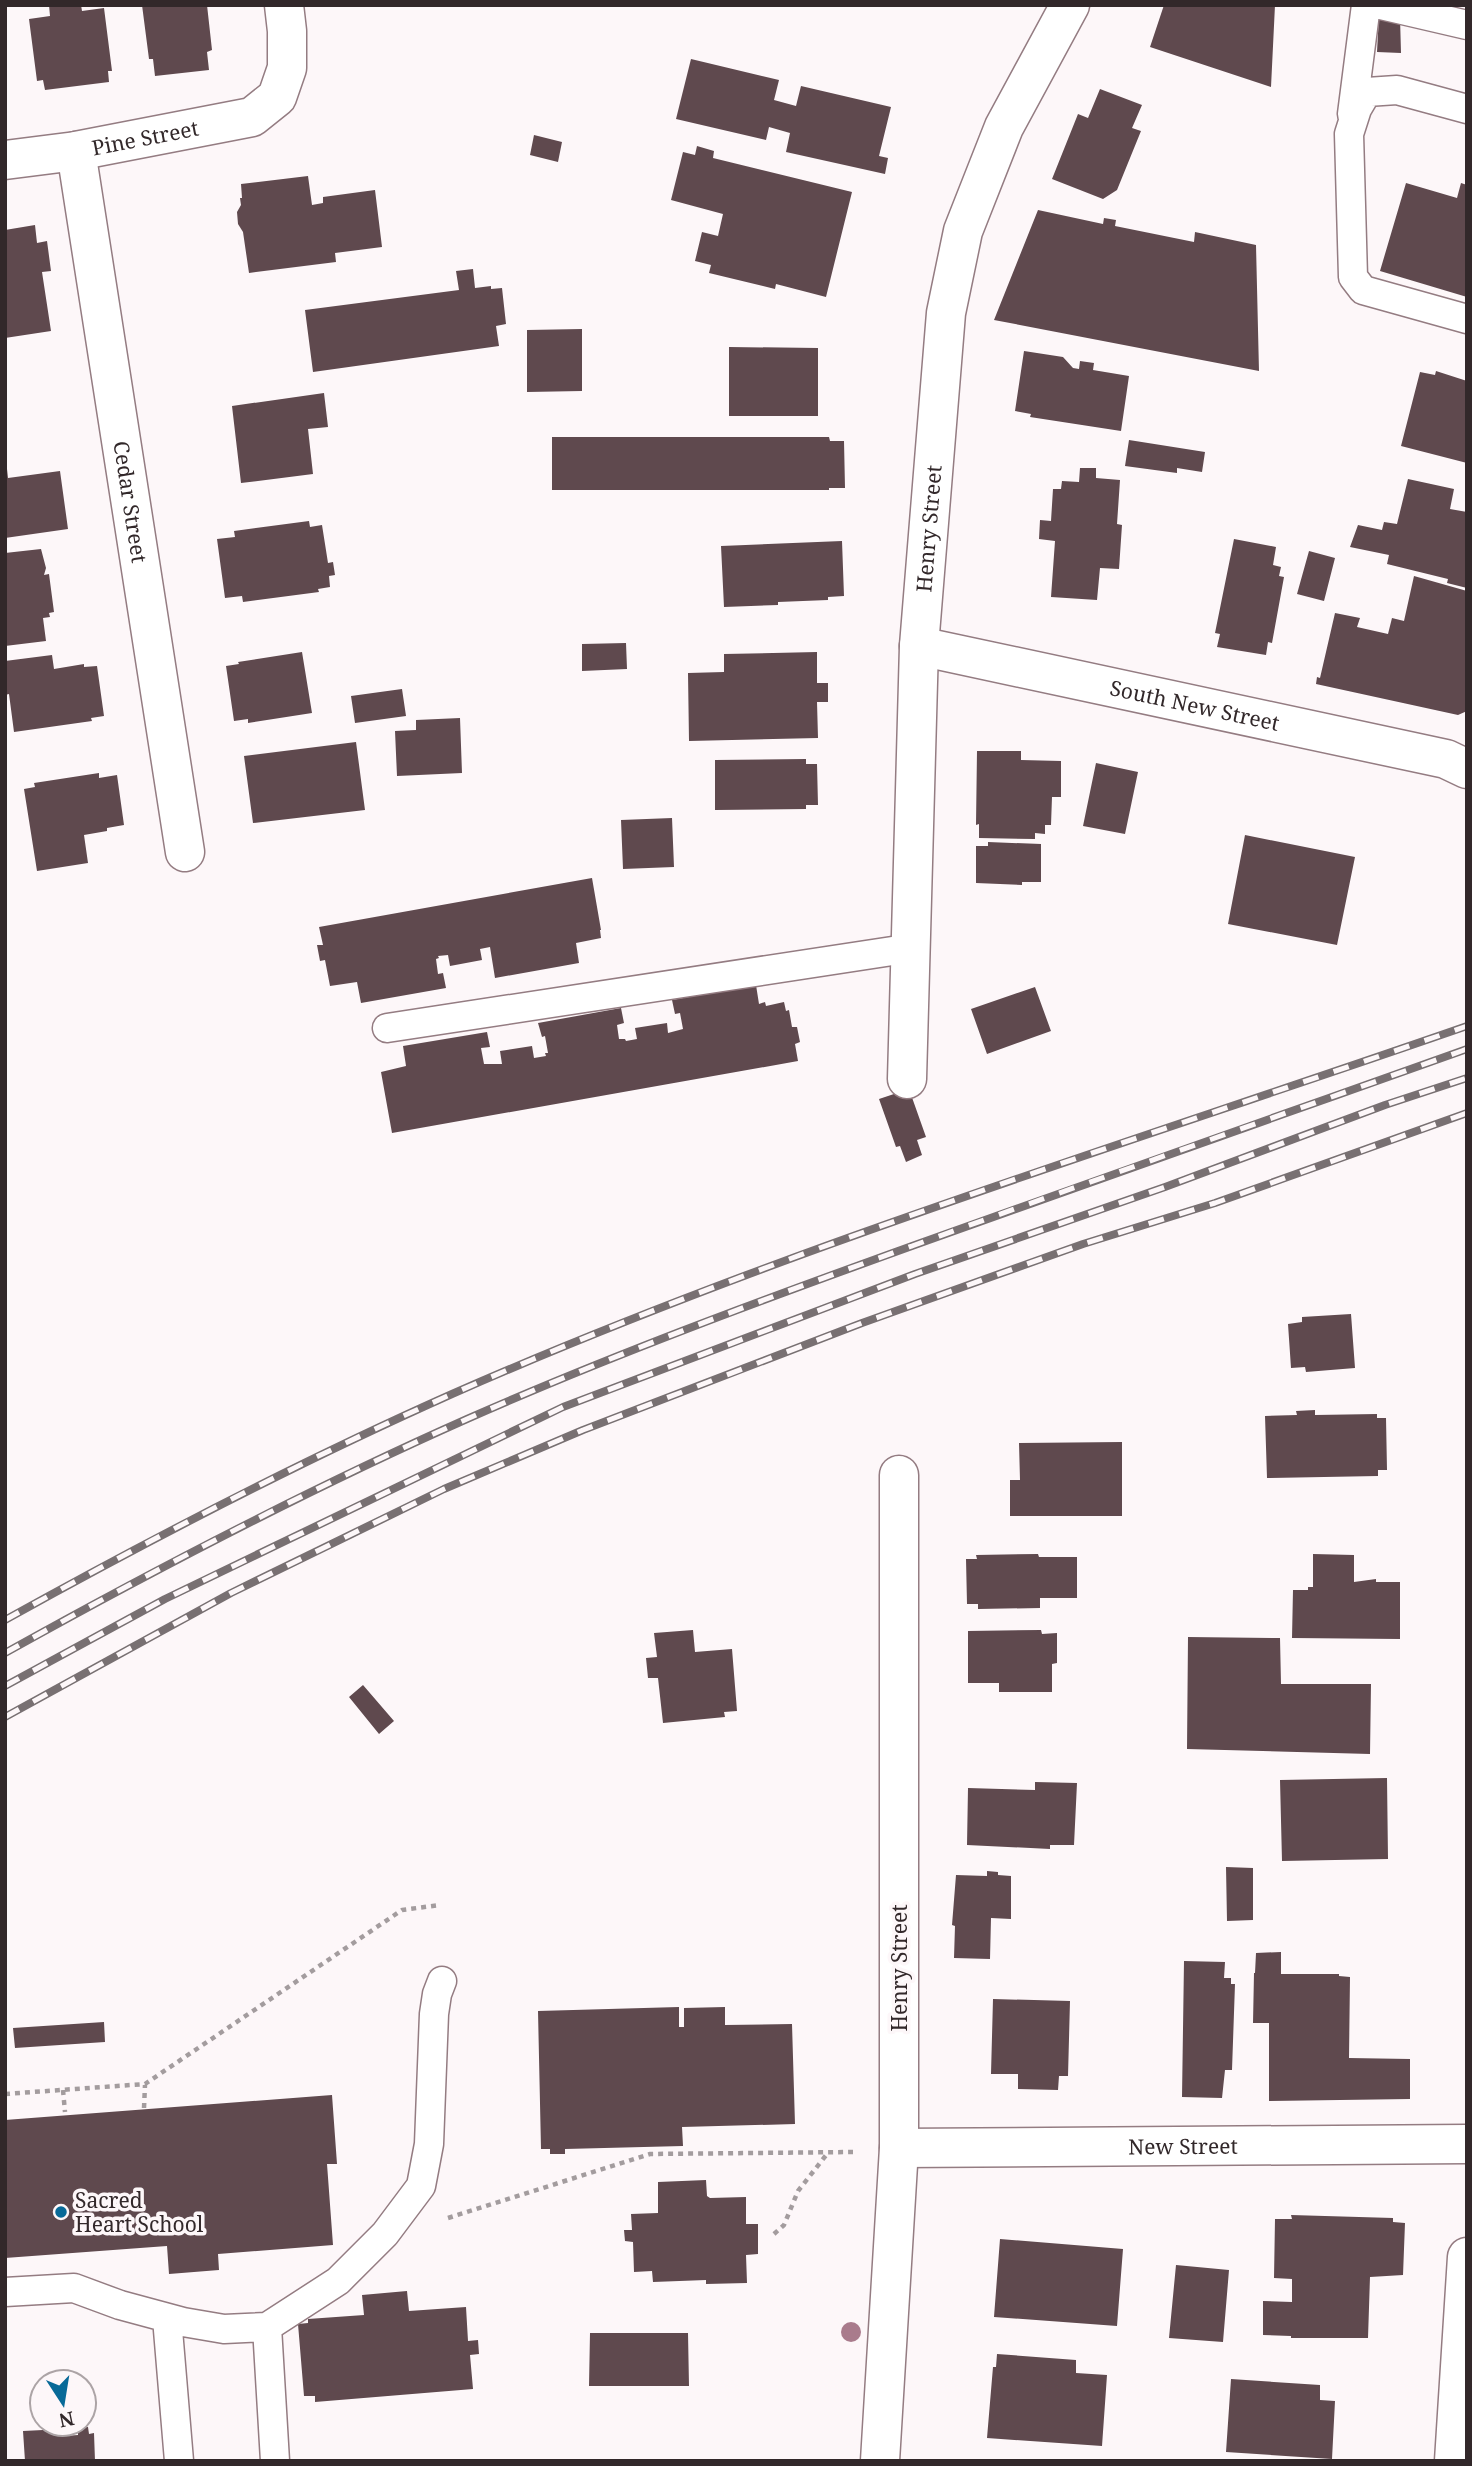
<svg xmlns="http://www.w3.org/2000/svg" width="1472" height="2466" viewBox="0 0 1472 2466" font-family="'Noto Serif',serif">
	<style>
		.building { fill: #5f494e }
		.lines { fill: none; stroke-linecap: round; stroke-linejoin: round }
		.service-casing { stroke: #947c82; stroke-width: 31 }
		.minor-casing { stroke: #947c82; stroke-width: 41 }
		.tertiary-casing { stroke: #947c82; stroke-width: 41 }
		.path { stroke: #a39c9e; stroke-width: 4.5; stroke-dasharray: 5 5; stroke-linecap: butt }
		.service { stroke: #fff; stroke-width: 28 }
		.minor { stroke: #fff; stroke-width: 38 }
		.tertiary { stroke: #fff; stroke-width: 38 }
		.rail-casing { stroke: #787072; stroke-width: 8 }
		.rail { stroke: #fdf7f9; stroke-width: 5; stroke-dasharray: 16; stroke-linecap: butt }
		.tree { fill: #a97b8c }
		.poi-dot { fill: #086a98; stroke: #fdf7f9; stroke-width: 2.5 }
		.labels { text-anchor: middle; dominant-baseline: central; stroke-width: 7; stroke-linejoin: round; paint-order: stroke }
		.street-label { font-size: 21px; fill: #32282a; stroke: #fdf7f9 }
		.poi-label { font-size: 21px; fill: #32282a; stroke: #fdf7f9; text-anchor: start }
	</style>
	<rect width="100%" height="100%" fill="#fdf7f9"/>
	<path class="building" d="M49,5H81L82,11L104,8L112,71H108L109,82L45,90L43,80L37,81L29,19L50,16Z
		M142,5H207L212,50L207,52L209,70L155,76L153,59H149Z
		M1164,5H1275L1271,87L1150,47Z
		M1379,15L1400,17L1401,53L1377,52Z
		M691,59L779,80L774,100L796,106L801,86L891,107L879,156L888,158L885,174L786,152L790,133L769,127L766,140L676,119Z
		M1100,89L1142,105L1132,128L1141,131L1117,190L1103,199L1052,179L1078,114L1088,118Z
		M534,135L562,142L558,162L530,155Z
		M697,146L714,151L713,158L852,192L826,297L776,284L775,289L709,273L711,265L695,261L702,232L718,236L723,214L671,200L683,152L695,155Z
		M308,176L312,205L323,203V197L375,190L382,247L335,253L336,262L249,273L243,232L238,224L237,212L241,205L240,198H242L241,184Z
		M1406,183L1457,198L1461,183L1467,185V297L1380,271Z
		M1038,210L1103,224L1104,218L1116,220L1115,226L1194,242L1195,232L1256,245L1259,371L994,320Z
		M35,225L37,243L47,241L51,271L42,272L51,331L5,338V230Z
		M473,269L475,288L491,286V289L502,288L506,324L496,326L499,346L313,372L305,310L459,290L456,271Z
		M582,329V391L527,392V330Z
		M729,347L818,348V416H729Z
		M1024,351L1063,357L1073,368L1079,369L1080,361L1094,363L1093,370L1129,376L1121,431L1030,417L1031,414L1015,411Z
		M1436,371L1467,381V463L1401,446L1420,372L1435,375Z
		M324,393L328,427L308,429L313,474L241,483L232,406Z
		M552,437H829L830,441H844L845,488H829V490H552Z
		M1129,440L1205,452L1202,472L1177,468V473L1125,466Z
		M1080,468H1096V478L1120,480L1117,524L1122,525L1119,569L1100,568L1097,600L1051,597L1055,541L1039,539L1040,520L1051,521L1053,489H1061L1062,481L1079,482Z
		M5,469H7L8,478L60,471L68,529L5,538Z
		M1408,479L1454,489L1450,509L1467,512V588L1447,583L1448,579L1387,564L1389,555L1350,547L1358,525L1382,530L1384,522L1397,524Z
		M309,521L310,527L322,525L328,563L333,562L335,575L329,576L330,587L318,589L319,592L243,602L242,596L225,598L217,539L235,537L234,531Z
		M1234,539L1276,547L1273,565L1281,567L1279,576L1284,577L1272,643L1268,642L1266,655L1217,647L1220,634L1215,633Z
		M842,541L844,596L828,597V600L778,602V605L724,607L721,546Z
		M41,549L46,568L44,575L49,574L54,612L49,613L50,617L43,618L46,641L5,646V553Z
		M1309,551L1335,558L1324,601L1297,594Z
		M1414,576L1467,591V711L1458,715L1316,684L1317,677L1320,678L1335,613L1360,618L1357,627L1388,634L1392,618L1404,621Z
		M626,643L627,669L582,671V644Z
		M302,652L312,713L248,723V719L234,721L226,666L239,664L238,662Z
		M817,652V683H828V702H817L818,738L689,741L688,673L724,672V654Z
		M52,655L54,669L84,664V667L97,666L104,716L91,718L92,721L14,732L9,694L5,695V661Z
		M402,689L406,716L355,723L351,696Z
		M460,718L462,773L397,776L395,731L416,730V720Z
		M356,742L365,810L253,823L244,756Z
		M977,751H1021V760L1061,761V797H1052L1051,825H1045V834L1035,833V839L979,838V824L976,825Z
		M806,759V764H817L818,805H806V809L715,810V760Z
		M1096,763L1138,772L1125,834L1083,826Z
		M99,773V778L117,775L124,825L107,828V831L84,835L88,863L37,871L24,789L35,787L34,783Z
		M672,818L674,867L623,869L621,820Z
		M1245,835L1355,857L1337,945L1228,924Z
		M988,842L1041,844V882H1022V885L976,883V846H988Z
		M592,878L601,930H600L601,938L576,943L579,963L495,978L490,947L480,949L482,960L450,966L448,955L438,956L439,958L436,959L438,974L443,973L446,988L361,1003L357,982L330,986L325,960L320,961L317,945H323L319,927Z
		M756,985L759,1004L765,1002L766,1006L784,1002L786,1011L789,1010L792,1027H797L800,1042L795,1044L798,1061L392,1133L381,1072L406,1066L403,1046L487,1032L490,1047L481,1048L484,1064H502L500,1051L532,1046L534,1058L546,1056L545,1053H548L545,1036L542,1037L538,1023L621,1008L624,1023L617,1025L619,1039H625L626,1041L637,1039L635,1028L667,1023L668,1033L683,1029L680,1013L675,1014L672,1000Z
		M1035,987L1051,1031L987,1054L971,1009Z
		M909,1089L926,1137L917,1140L922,1155L906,1162L900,1146L896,1147L879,1099Z
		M1351,1314L1355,1368L1306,1372L1305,1367L1291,1368L1288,1324L1302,1322V1317Z
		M1315,1410V1415L1377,1414V1418H1386L1387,1470H1378V1476L1267,1478L1265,1416L1297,1415L1296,1411Z
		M1122,1442V1516H1010V1480H1020L1019,1443Z
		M1038,1554L1039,1557H1077V1598H1040V1608L978,1609V1604H967L966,1559H977L976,1555Z
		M1313,1554L1354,1555V1582L1376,1579V1582H1400V1639L1292,1638L1293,1590H1308V1587H1313Z
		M693,1630L695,1652L732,1649L737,1711L724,1712L725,1717L663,1723L658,1678H648L646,1658L657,1657L654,1633Z
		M1041,1630L1042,1634L1057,1633V1663L1052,1664V1692H999V1683H968V1631Z
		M1188,1637L1280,1638L1281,1684H1371L1370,1754L1187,1749Z
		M363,1685L394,1721L379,1734L349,1697Z
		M1387,1778L1388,1859L1282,1861L1280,1780Z
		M1035,1782L1077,1783L1074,1845H1050V1849L967,1845L968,1788L1035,1790Z
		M1226,1867L1253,1868V1920L1227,1921Z
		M987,1871L998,1872V1875L1011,1876V1919L991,1918L990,1959L954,1958L955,1926L952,1925L956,1875L987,1876Z
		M1281,1952V1974H1339V1976L1350,1977L1349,2058L1410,2059V2099L1269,2101V2023H1253L1254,1973H1255L1256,1953Z
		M1184,1961L1225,1962L1224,1978H1231V1984H1235L1232,2070H1225L1222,2098L1182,2097Z
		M993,1999L1070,2001L1068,2076H1059L1058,2090L1018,2089V2074H991Z
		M679,2007V2027H684V2008L725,2007V2025L792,2024L795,2124L682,2127L683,2146L565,2149V2154H550V2149H541L538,2011Z
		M104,2022L105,2042L15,2048L13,2028Z
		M332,2095L337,2164H327L333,2245L218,2254L219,2270L169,2274L167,2246L5,2258V2120Z
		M706,2180L707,2196L710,2198L746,2197V2224H758V2254L746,2255L747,2283L706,2284V2280L653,2282L652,2271L634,2272L633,2242L625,2241L624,2230H632L631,2214L658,2213V2182Z
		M1291,2215L1393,2218V2222L1405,2223L1403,2275L1370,2277L1368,2338H1291V2336L1263,2335V2301L1292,2302V2279L1274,2278L1275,2219H1292Z
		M1000,2239L1123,2249L1117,2326L994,2317Z
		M1176,2265L1229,2270L1223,2342L1169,2338Z
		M407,2291L409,2311L466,2307L468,2341L478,2340L479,2354L470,2355L473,2389L315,2402V2396H304L298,2324L308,2323V2319L364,2315L362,2295Z
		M590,2333H688L689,2386H589Z
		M997,2354L1076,2360V2373L1107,2375L1102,2446L987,2438L993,2367H996Z
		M1231,2379L1320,2385V2400L1335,2401L1332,2459L1226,2452Z
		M78,2427H88L89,2434L94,2433L95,2461H25L23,2431L63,2429L64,2436L78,2435Z"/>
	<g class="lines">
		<defs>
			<path id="service" d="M1381,5L1467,25
				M1467,109L1397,90L1367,92L1357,109L1349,134L1353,277L1363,290L1467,319
				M1352,114L1366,5
				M387,1028L912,948
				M5,2292L74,2288L120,2305L183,2322L224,2329L267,2327L338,2281L385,2234L421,2186L429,2144L434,2014L437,1994L442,1981
				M167,2318L179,2461
				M267,2327L275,2461"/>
			<g id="minor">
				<path id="s1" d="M76,151L185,852"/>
				<path id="s2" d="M5,160L76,151L252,117L277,97L287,68V31L284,5"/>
				<path id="s3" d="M919,646L1446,759L1467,769"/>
				<path id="s4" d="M907,1079L919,646L946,313L963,231L1004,127L1070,5"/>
				<path id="s5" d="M899,2148L1467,2144"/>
				<path d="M880,2461L899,2148V1475"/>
			</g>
			<path id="tertiary" d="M1454,2461L1467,2257"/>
		</defs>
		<use href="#service" class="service-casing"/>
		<use href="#minor" class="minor-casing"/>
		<use href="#tertiary" class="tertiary-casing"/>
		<path class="path" d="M63,2090L65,2112
			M5,2094L145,2084L402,1910L440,1905
			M144,2108L145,2085
			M448,2218L650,2154L853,2152
			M774,2234L784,2225L798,2191L827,2154"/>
		<use href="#service" class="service"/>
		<use href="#minor" class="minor"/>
		<use href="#tertiary" class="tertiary"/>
		<defs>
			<path id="rail" d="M5,1620C151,1539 299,1462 452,1394C781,1249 1127,1144 1467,1026
				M5,1653C156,1569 309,1489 467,1419C612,1355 762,1300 912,1246C1096,1179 1282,1115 1467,1049
				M5,1686L165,1599L563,1407L915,1274L1165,1187L1385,1105L1467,1078
				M5,1717L231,1593L444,1489L583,1430L862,1323L1083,1244L1215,1203L1467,1113"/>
		</defs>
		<use href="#rail" class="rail-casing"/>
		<use href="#rail" class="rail"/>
	</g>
	<circle class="tree" cx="851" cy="2332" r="10"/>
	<circle class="poi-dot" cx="61" cy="2212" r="7"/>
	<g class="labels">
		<g class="street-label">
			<text stroke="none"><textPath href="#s2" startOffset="142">Pine Street</textPath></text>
			<text stroke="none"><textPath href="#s1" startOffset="355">Cedar Street</textPath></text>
			<text stroke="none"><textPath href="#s4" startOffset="551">Henry Street</textPath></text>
			<text stroke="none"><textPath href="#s3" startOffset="282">South New Street</textPath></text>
			<text transform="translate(899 1968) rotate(-90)">Henry Street</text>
			<text stroke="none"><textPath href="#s5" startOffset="284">New Street</textPath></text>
		</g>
		<g class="poi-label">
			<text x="75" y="2200">Sacred<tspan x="75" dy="24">Heart School</tspan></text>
		</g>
	</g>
	<rect width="1472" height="2466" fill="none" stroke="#32282a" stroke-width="14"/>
	<g transform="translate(63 2403) rotate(168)"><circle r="33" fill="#fdf7f9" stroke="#aca4a6" stroke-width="2"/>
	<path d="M0-5L12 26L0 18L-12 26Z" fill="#086a98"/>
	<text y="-10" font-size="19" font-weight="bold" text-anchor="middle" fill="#32282a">N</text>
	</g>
</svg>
